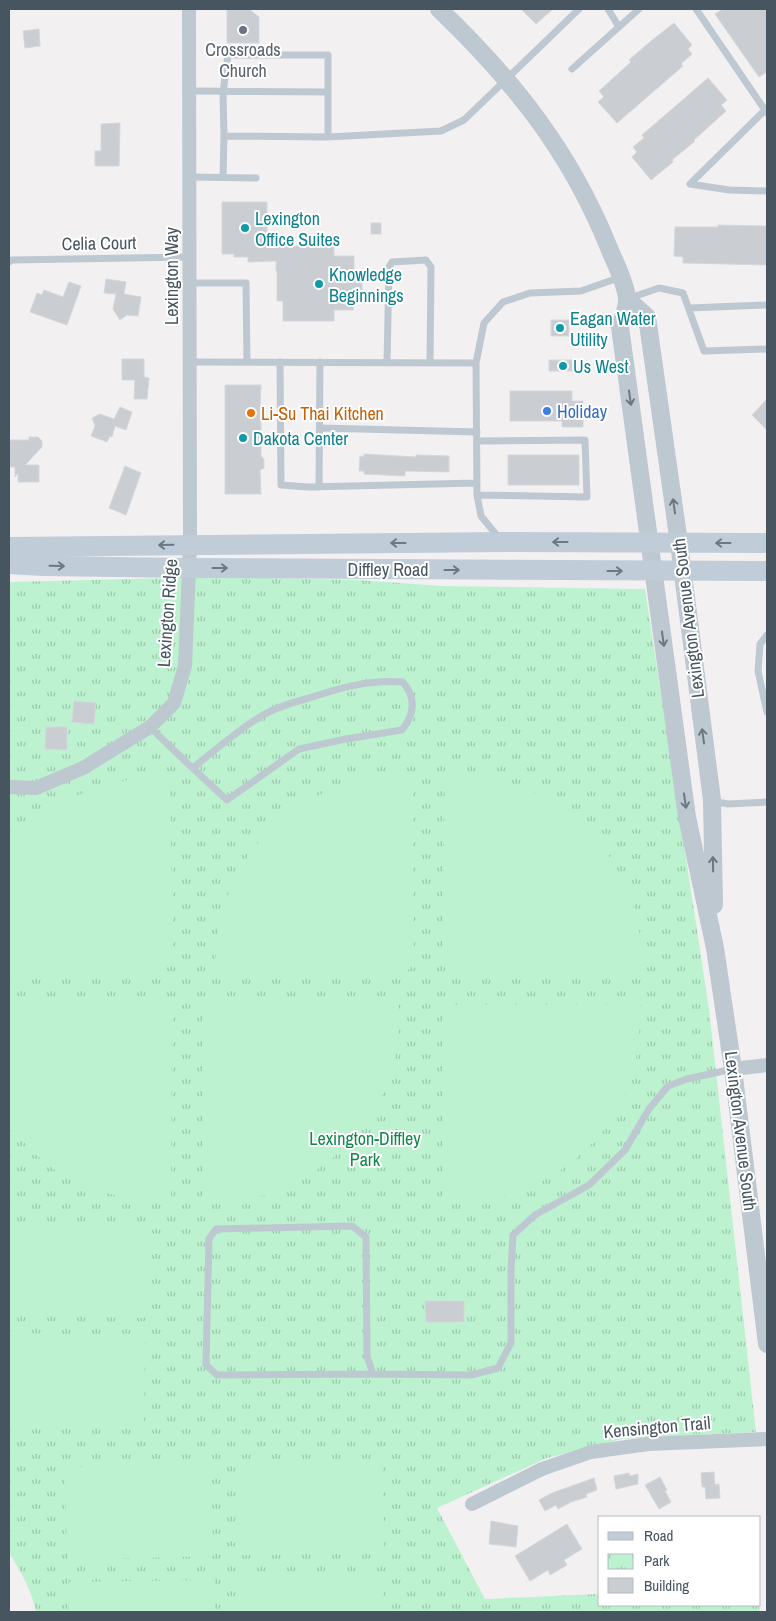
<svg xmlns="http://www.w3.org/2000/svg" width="776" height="1621" viewBox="0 0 776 1621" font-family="'Archivo Narrow',sans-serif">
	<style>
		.park { fill: url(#park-tufts) }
		.garden { fill: #bdf2d0 }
		.building { fill: #caced3; stroke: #d4d7dc }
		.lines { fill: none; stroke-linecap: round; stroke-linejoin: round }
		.service { stroke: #bec8d1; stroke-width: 7 }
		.minor { stroke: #bec8d1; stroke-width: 14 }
		.tertiary { stroke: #bec8d1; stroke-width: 18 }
		.secondary { stroke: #c0ccd8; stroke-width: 20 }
		.oneway { stroke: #6b7882 }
		.oneway2 { stroke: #6b7984 }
		.worship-dot { fill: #6b7280; stroke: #fff; stroke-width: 2 }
		.culture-dot { fill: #0f9aa8; stroke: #fff; stroke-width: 2 }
		.shop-dot { fill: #3f7fe0; stroke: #fff; stroke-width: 2 }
		.food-dot { fill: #e8710a; stroke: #fff; stroke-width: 2 }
		.labels { text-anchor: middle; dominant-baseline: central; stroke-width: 4; stroke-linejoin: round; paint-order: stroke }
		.worship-label { font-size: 18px; fill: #5b616d; stroke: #fff }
		.culture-label { font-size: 18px; fill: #0d838f; stroke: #fff; text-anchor: start }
		.street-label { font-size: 18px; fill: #475560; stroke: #fff }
		.shop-label { font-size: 18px; fill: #366cbe; stroke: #fff; text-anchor: start }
		.food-label { font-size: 18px; fill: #c56008; stroke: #fff; text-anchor: start }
		.park-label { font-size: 18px; fill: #118749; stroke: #fff }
	</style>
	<defs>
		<pattern id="park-tufts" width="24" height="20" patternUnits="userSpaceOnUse" patternTransform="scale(1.25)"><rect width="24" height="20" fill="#bdf2d0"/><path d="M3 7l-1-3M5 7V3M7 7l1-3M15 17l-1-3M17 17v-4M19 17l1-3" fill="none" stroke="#9bc7ac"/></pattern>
	</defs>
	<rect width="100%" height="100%" fill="#f3f0f1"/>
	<path class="park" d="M212,577L357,580L442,586L645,589L709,1009L756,1432L622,1439L547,1458L437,1508L485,1599L600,1594V1605H759L760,1612H36C32,1591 20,1570 9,1553V582Z"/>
	<path class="garden" d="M144,777H170L173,962L161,973L9,975V852L10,850C18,841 26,832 34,824C64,795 104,784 144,777Z
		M412,777L414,964L403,975L216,971C216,953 216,935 221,918C237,848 296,792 367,779C382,776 397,777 412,777Z
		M445,777C455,777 465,776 475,777C558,783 625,849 639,929C641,944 641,959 640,974H453L442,963Z
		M158,1000L172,1012L171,1201C99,1199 55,1183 9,1125V1003Z
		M210,1003H399C399,1019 400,1034 397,1049C386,1110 343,1162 287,1186C280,1189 273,1193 266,1195C245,1200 224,1201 202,1200V1011Z
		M640,1004C640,1029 639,1052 632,1076C615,1133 563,1180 507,1195C486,1201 464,1201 442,1202L443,1013L452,1005Z
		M9,1223L147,1227L145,1318L9,1315Z
		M9,1333L145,1336L144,1427L9,1426Z
		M383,1461L384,1552L240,1555L237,1464Z
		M211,1465L213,1556L67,1560L65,1467Z
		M383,1575L384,1612H239L238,1579Z
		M214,1580L215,1612H69V1582Z"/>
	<path class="building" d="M227,9H249L259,17V43H227Z
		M521,9H553L536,24Z
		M723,9H767V72L759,77L715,14Z
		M674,23L692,45L688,49L692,54L681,64L683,66L617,123L598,102L604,97L599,91L631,62L629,60L651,41Z
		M39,29L40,46L25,48L23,31Z
		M708,78L727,100L721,105L726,111L694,140L695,141L672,160L673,162L651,180L632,157L637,152L633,147L644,138L642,135Z
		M120,123L119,166H95V151H101V124Z
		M222,202H267V246H334V256H354V272H362V295H354L353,310H334V321H283V301H277V271H276V261L248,262V257H234V254H222Z
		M371,223H381V234H371Z
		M718,225L767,226V265L683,263V257L674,256L675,227H718Z
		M106,279L126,282L124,294L141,297L138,316L127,315L120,320L113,309L116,294L104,293Z
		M69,282L81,286L67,325L30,312L37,293L42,295L44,290L63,297Z
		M551,320H569V336H551Z
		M122,359H144V377L149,378L147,399H134L135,380H122Z
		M549,360H576V371H549Z
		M225,385H261L260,408L264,410V419L261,421V456L264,459V468L260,470L261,494H225Z
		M510,391H572V401H583V427H562V421H510Z
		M767,399V430L752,415Z
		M120,407L132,412L126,430L115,426L112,437L110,436L107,442L91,436L95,426L92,418L100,414L114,419Z
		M29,437H38L42,441V447L25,465H39V482H18V473L15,477V467H10L9,440H29Z
		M364,454L416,457V455L449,456V472L405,471V476L364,474V471H359L360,456L364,457Z
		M508,455H579V485H508Z
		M125,466L141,473L126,515L109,508Z
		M74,701L96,703L94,724L72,722Z
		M46,727H67V750L45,749Z
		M425,1301H464V1322H426Z
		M714,1472L715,1485L719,1484L720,1498L706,1499L705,1487H702L701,1473Z
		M629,1473L630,1476L638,1474V1484L616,1489L614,1476Z
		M660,1477L667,1490L665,1491L671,1502L659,1509L645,1485Z
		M594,1478L597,1490L586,1494L587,1497L571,1502L558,1509L556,1505L545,1511L539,1500L552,1493Z
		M491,1521L518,1526L516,1547L489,1544Z
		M567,1524L582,1549L564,1560L567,1565L550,1575L548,1570L530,1581L515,1556Z"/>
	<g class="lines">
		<path class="service" d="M608,9L619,27
			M696,9L767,113
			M228,55H328V137L224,136L223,93Z
			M572,69L639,9
			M189,91L328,92
			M765,110L690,184L729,190L767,191
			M328,137L441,131L464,120L579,9
			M190,177L256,178
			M223,177L224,136
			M9,262L12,260L190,257
			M190,283H246L247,362
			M627,299L659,288L683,293L704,351L767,349
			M689,308L767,305
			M190,362L476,363
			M280,362L281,485L308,487L477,483
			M387,363L389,267L392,262L426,260L431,267L430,363
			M320,428L477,432
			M319,487L320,362
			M477,495L587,497L585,440L477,441
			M500,539L481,516L477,495L476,363L484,323L503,302L530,293L581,291L621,277
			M767,635L760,644L758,671L767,712
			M150,727C175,752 201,776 227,800L299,749L346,739L402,730C415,714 416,698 403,682C370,679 340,688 309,698C294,702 277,707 263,715C238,730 215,750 193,768
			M712,801L728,804L767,802
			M373,1374L217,1375L206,1365L209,1239L216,1229L352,1226L366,1237L367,1356L373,1374L471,1375L498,1368L511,1343V1271L513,1235L535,1215L589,1185L625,1150L649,1109L668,1086L687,1079L733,1069"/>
		<path class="minor" d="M9,787L36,788L83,768L150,727L174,703L185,666L190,544L189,9
			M733,1069L767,1065
			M472,1504L542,1469L591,1452L648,1444L767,1439"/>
		<path class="tertiary" d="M439,9C513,80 570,151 609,248C615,263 625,281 627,298C628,307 622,319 620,327L687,817L715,948L733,1069L767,1344
			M627,299L647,317L679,543L712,800L714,905"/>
		<path class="secondary" d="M9,547L503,542L767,543
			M9,564L43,566L189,568L767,571"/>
	</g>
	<defs><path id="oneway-shaft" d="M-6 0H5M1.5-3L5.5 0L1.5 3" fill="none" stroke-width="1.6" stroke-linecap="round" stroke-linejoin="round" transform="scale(1.25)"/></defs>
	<g class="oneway">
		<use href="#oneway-shaft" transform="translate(630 398) rotate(82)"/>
		<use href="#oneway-shaft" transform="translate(674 506) rotate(-98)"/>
		<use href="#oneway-shaft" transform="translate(663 639) rotate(82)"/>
		<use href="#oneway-shaft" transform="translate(703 736) rotate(-98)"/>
		<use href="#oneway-shaft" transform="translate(685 801) rotate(82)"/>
		<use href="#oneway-shaft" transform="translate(713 864) rotate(-91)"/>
	</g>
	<g class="oneway2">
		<use href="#oneway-shaft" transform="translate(560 542) rotate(-180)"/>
		<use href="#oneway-shaft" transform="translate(398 543) rotate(180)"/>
		<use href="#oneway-shaft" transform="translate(723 543) rotate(-180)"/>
		<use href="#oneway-shaft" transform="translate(166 545) rotate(179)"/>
		<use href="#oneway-shaft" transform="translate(57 566) rotate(1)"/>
		<use href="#oneway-shaft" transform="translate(220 568)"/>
		<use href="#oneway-shaft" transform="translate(452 570)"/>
		<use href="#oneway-shaft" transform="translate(615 571)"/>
	</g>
	<circle class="worship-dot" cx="243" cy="30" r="5"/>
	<g class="culture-dot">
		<circle cx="245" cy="228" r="5"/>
		<circle cx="319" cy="284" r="5"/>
		<circle cx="560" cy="328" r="5"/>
		<circle cx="563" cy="366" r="5"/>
		<circle cx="243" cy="438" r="5"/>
	</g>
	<circle class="shop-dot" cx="547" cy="411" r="5"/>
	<circle class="food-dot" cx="251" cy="413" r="5"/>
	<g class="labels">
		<g class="worship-label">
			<text x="243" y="49">Crossroads<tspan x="243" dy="21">Church</tspan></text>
		</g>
		<g class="culture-label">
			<text x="255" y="218">Lexington<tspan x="255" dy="21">Office Suites</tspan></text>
			<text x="329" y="274">Knowledge<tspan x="329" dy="21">Beginnings</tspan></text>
			<text x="570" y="318">Eagan Water<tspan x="570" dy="21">Utility</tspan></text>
			<text x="573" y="366">Us West</text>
			<text x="253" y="438">Dakota Center</text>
		</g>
		<g class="street-label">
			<text transform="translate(99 243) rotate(-1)">Celia Court</text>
			<text transform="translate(171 276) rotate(-90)">Lexington Way</text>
			<text x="388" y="569">Diffley Road</text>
			<text transform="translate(167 613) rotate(-86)">Lexington Ridge</text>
			<text transform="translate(688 618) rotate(-97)">Lexington Avenue South</text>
			<text transform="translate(741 1131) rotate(83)">Lexington Avenue South</text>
			<text transform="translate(657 1427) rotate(-5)">Kensington Trail</text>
		</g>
		<g class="shop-label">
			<text x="557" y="411">Holiday</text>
		</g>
		<g class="food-label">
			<text x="261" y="413">Li-Su Thai Kitchen</text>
		</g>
		<g class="park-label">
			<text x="365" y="1138">Lexington-Diffley<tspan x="365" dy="21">Park</tspan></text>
		</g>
	</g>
	<rect width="776" height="1621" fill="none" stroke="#475560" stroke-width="20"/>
	<rect x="598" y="1516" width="162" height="90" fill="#ffffff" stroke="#b5bbbf"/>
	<rect x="608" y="1532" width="25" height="8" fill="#c0ccd8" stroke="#b5bbbf"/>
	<text x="644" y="1541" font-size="15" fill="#475560">Road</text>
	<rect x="608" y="1554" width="25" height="15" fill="url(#park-tufts)" stroke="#b5bbbf"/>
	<text x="644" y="1566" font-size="15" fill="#475560">Park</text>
	<rect x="608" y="1578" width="25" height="15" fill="#caced3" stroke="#b5bbbf"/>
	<text x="644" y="1591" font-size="15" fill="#475560">Building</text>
</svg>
